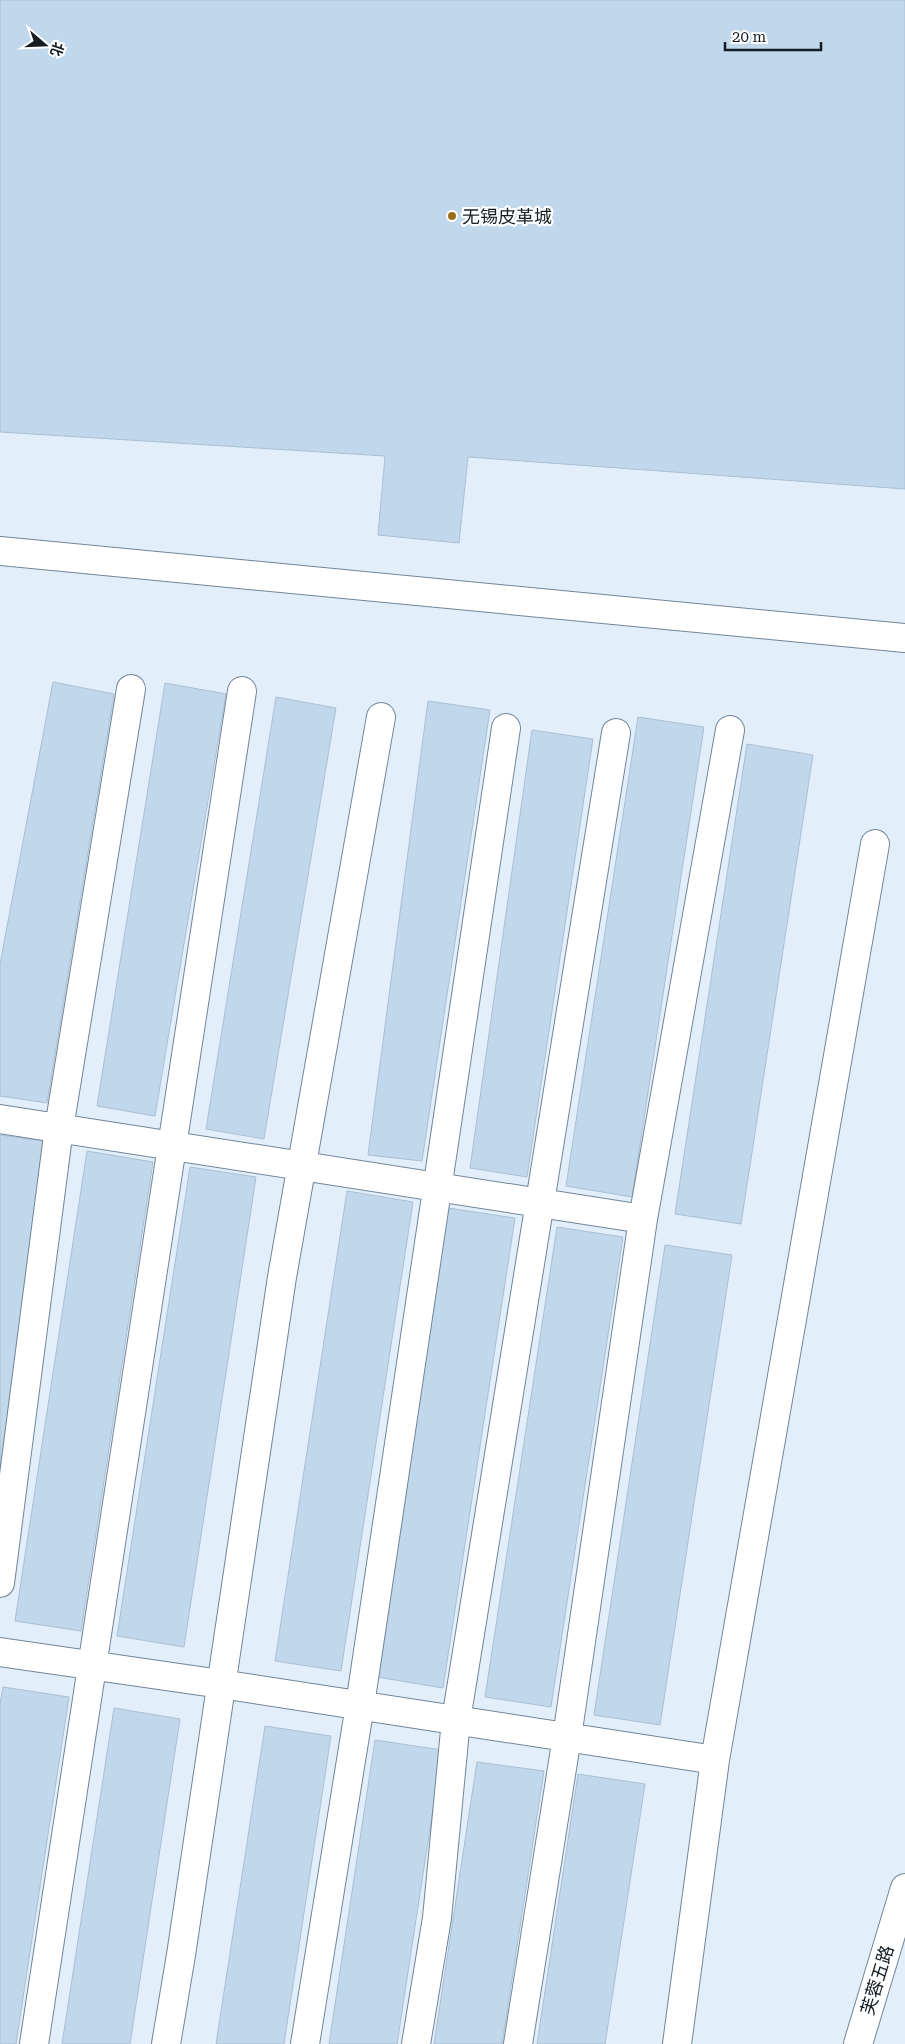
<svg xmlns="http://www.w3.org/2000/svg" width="905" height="2044" viewBox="0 0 905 2044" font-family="'Roboto Serif','Noto Sans SC',serif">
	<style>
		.building { fill: #c1d7eb; stroke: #aabfd2 }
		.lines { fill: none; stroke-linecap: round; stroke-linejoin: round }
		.minor-casing { stroke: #718597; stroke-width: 30 }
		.minor { stroke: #fff; stroke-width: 28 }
		.poi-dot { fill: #9b6e1e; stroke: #fff; stroke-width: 2 }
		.labels { text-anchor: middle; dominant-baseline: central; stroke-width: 4.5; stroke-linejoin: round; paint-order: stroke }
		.poi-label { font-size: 18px; fill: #151d24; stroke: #fff; text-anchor: start }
		.street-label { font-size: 18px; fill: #151d24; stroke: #fff }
	</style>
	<rect width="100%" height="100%" fill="#e2effb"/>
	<path class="building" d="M0,0H905V489L468,457L459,543L378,535L385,456L0,432Z
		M53,682L114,694L47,1103L0,1096V964Z
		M165,683L226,694L155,1116L97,1106Z
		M276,697L336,708L264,1139L206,1129Z
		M428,701L490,710L422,1161L368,1155Z
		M638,717L704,727L632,1197L566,1186Z
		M532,730L593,739L527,1177L470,1168Z
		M747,744L813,755L741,1224L675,1214Z
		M0,1135L50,1142L0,1471Z
		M87,1151L153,1162L81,1631L15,1621Z
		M190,1167L256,1177L184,1647L117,1636Z
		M347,1191L413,1202L341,1671L275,1661Z
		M448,1208L515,1218L443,1688L377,1677Z
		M557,1227L623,1237L551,1707L485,1697Z
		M665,1245L732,1255L660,1725L594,1715Z
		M3,1687L69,1697L16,2044H0V1704Z
		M114,1708L180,1719L130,2044H62Z
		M265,1726L331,1736L284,2044H216Z
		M375,1740L442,1750L397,2044H329Z
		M477,1762L544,1771L502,2044H434Z
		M578,1774L645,1784L605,2044H537Z"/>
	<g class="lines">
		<defs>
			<path id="minor" d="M0,551L905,638
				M0,1119L643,1219
				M0,1583L59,1128L131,689
				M0,1652L221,1684L715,1760
				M34,2044L242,691
				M166,2044L181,1955L282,1277L381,717
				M305,2044L360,1705L506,728
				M416,2044L437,1918L456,1720L616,733
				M518,2044L567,1737L643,1219L730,730
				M677,2044L715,1760L875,844
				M858,2044L905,1888"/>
		</defs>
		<use href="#minor" class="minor-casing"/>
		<use href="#minor" class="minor"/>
	</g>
	<circle class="poi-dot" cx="452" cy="216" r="5"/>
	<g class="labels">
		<g class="poi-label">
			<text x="462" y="216">无锡皮革城</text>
		</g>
		<g class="street-label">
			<text transform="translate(877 1980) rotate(-73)">芙蓉五路</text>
		</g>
	</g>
	<g transform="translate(45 45) rotate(109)" stroke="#ffffff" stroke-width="4" paint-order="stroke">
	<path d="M0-4L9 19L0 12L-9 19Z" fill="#151d24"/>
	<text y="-8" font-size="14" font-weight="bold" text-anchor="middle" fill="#151d24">北</text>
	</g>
	<path d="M725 42v8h96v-8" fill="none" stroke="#151d24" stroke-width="2.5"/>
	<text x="732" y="42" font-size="15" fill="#151d24" stroke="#ffffff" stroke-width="4" paint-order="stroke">20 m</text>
</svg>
